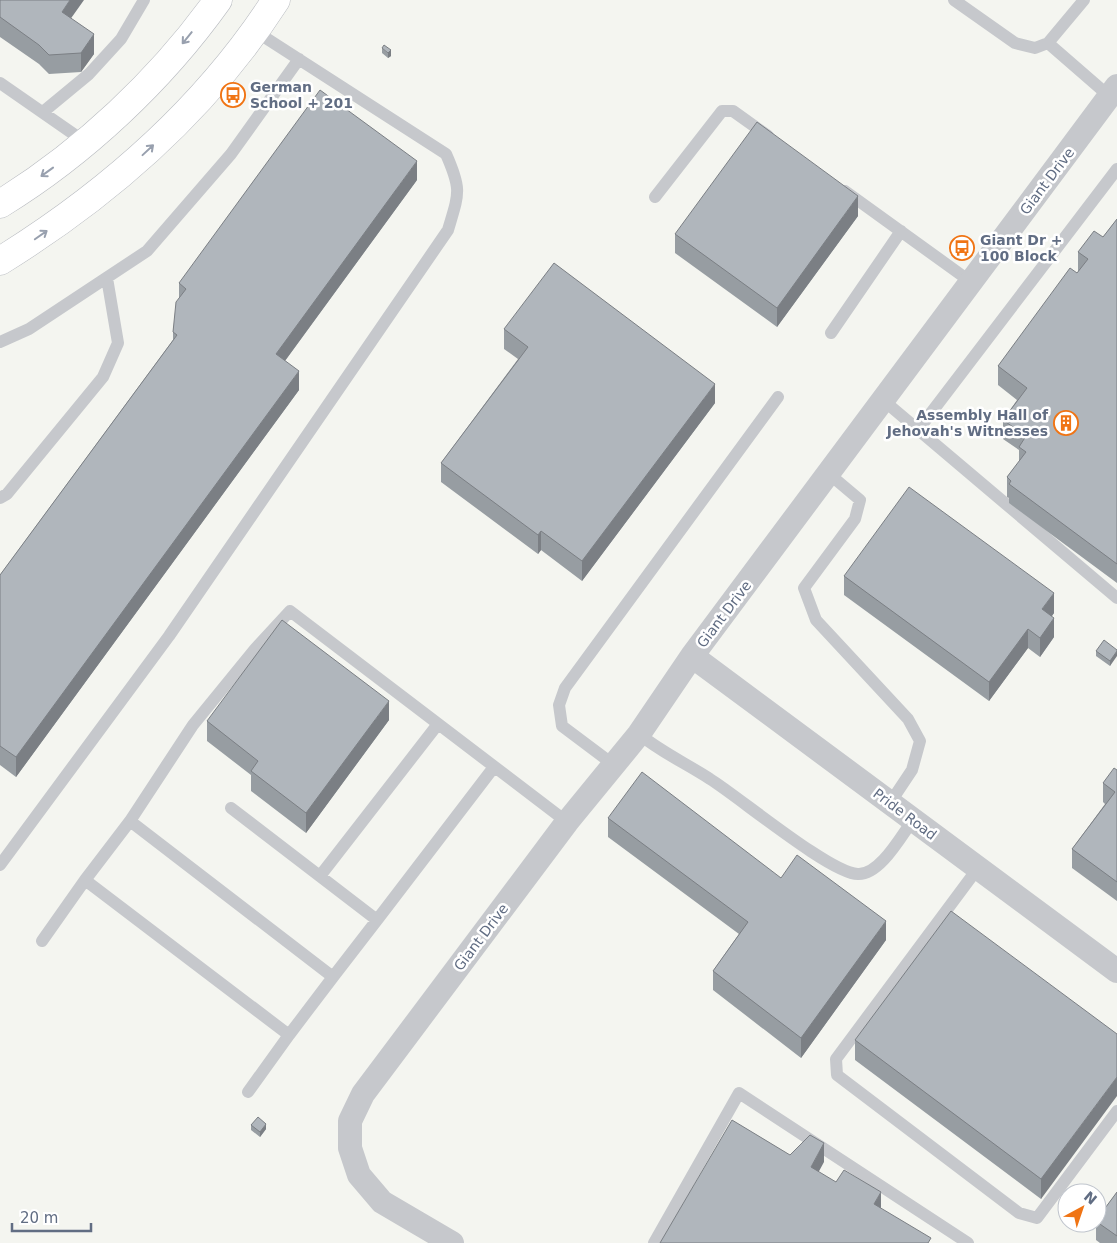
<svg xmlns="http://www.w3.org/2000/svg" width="1117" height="1243" viewBox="0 0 1117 1243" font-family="'DejaVu Sans',sans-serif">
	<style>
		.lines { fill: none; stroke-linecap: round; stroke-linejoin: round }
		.secondary-casing { stroke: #b8bbc0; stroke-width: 29 }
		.lane { stroke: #c6c8cc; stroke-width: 12 }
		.street { stroke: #c6c8cc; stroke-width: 24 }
		.secondary { stroke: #fff; stroke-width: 28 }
		.wall { fill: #979da2 }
		.shaded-wall { fill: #7b7f84 }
		.building { fill: #b0b6bc; stroke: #7b7f84 }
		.oneway { stroke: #98a0ae }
		.labels { text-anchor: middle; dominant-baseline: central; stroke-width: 5; stroke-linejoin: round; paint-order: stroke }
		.poi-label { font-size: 14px; font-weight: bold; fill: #616d83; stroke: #fff; text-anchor: start }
		.street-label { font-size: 14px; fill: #616d83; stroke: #fff }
	</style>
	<rect width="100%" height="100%" fill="#f4f5f0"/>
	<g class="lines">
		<defs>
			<path id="secondary" d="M0,204C83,153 161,80 218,0
				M0,261C108,194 207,107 276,0"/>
		</defs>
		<use href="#secondary" class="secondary-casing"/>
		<path class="lane" d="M954,0L1015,43L1035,48L1048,43
			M1084,0L1048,43L1109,96
			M0,83L85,142
			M43,112L89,74L121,39L144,0
			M845,191L971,282
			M655,197L722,111H733L768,136
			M831,333L901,231
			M0,342L29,329L147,251L231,154L299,59
			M883,400L1117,598
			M918,430L1117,169
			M828,473L860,500L855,519L804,588L816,620L908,719L920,741L912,770L890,803
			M0,498L7,494L103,377L118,343L107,278
			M639,734C661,752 687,764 710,779C739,797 831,874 858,874C880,875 901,836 913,820
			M614,765L562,726L559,705L565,688L778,397
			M231,808L377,920L494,767
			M130,821L333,977L377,920
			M0,865L169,636L448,230C459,193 462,190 446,154L255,31
			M978,868L836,1059L837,1075L1019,1213L1037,1218L1117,1111
			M320,876L438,724
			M42,941L85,880
			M333,977L289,1035L85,880L130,821L193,725L255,649L290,611L567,822
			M248,1092L289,1035
			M654,1243L739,1093L968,1243"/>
		<path class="street" d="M692,656L1117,971
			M452,1243L382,1202L359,1175L350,1148V1121L363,1094L567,822L639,734L692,656L1117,86"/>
		<use href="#secondary" class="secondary"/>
	</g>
	<path class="wall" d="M0,0L71,18L94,54L81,72L49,74L39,64L0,37Z
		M382,48L391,56L388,58L382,53Z
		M417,180L285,361L299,390L16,777L0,765V575L173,340V332L179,298V283Z
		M858,216L777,327L675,253V234Z
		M1117,219V583L1009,503V498L1007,497V477L1019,462V450L1003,439V420L1017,400L998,385V366L1077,273L1078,272V252L1103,237Z
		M504,329L715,403L582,581L541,550L538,554L441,482V463L518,359L504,349Z
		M844,576L1054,613L1052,616L1054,637L1040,657L1028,648L989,701L844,595Z
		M1117,650L1110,666L1096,656V651Z
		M389,720L306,833L251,791V775L207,741V721Z
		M1117,770V901L1072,868V849L1105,804L1103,802V783Z
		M608,818L781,878L886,940L801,1058L713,990V971L739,934L608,837Z
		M1117,1034L1041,1199L855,1060V1040Z
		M251,1125L266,1129L260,1137L251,1130Z
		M1117,1192V1243H1100L1096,1240V1223H1097V1219Z"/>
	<path class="shaded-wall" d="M70,0H84L62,31V12Z
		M94,34V54L81,72V53Z
		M391,50V56L388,58V53Z
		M417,161V180L276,373V354Z
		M858,196V216L777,327V308Z
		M299,371V390L16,777V757Z
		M715,384V403L582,581V561Z
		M541,531V550L538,554V535Z
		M1054,593V613L1042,629V609Z
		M1054,618V637L1040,657V638Z
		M1028,629V648L989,701V682Z
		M1117,651V656L1110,666V661Z
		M389,701V720L306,833V813Z
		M886,921V940L801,1058V1038Z
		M1117,1077V1096L1041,1199V1179Z
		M266,1124V1129L260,1137V1132Z
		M824,1143V1162L811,1186V1167Z
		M881,1192V1211L874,1204Z"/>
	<path class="building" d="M0,0H70L62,12L94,34L81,53L49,55L39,45L0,17Z
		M384,45L391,50L388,53L382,48Z
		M320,90L417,161L276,354L299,371L16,757L0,746V575L177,335L173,332L176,302L186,289L179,283Z
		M757,122L858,196L777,308L675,234Z
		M1117,219V564L1009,484L1011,481L1007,477L1026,452L1019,447L1026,436L1003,420L1027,388L998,366L1070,268L1077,273L1088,259L1078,252L1094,231L1103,237Z
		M554,263L715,384L582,561L541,531L538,535L441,463L528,347L504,329Z
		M909,487L1054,593L1042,609L1054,618L1040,638L1028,629L989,682L844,576Z
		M282,620L389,701L306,813L251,771L258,761L207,721Z
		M1104,640L1117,650V651L1110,661L1096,651Z
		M1114,768L1117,770V882L1072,849L1115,792L1103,783Z
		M642,772L781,878L797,855L886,921L801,1038L713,971L748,922L608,818Z
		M951,911L1117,1034V1077L1041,1179L855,1040Z
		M258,1117L266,1124L260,1132L251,1125Z
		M732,1120L790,1155L810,1135L824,1143L811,1167L836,1182L844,1170L881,1192L874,1204L931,1238L928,1243H660Z
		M1117,1192V1236L1097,1222V1219Z"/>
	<defs><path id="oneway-shaft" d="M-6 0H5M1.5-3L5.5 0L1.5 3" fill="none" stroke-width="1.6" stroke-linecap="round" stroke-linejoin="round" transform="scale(1.25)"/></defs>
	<g class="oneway">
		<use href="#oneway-shaft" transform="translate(187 38) rotate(129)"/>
		<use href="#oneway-shaft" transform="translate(148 150) rotate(-43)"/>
		<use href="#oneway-shaft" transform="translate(47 172) rotate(144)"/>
		<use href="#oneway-shaft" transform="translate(41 235) rotate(-35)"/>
	</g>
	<defs>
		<symbol id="bus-ring" viewBox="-11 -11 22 22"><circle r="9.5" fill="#fff" stroke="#f07414" stroke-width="1.5"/><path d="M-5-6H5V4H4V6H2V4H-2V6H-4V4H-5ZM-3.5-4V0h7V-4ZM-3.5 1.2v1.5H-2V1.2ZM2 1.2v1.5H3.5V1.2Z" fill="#f07414"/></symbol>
		<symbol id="building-ring" viewBox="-11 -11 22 22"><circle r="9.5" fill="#fff" stroke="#f07414" stroke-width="1.5"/><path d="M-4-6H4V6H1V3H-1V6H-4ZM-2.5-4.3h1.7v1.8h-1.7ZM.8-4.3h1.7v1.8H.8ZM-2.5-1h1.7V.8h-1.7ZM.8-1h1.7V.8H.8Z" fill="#f07414"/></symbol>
	</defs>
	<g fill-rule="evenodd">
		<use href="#bus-ring" x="219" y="81" width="28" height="28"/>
		<use href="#bus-ring" x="948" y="234" width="28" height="28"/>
		<use href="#building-ring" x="1052" y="409" width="28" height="28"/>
	</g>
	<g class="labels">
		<g class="poi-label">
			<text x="250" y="87">German<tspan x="250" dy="16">School + 201</tspan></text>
			<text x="980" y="240">Giant Dr +<tspan x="980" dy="16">100 Block</tspan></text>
			<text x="1048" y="415" text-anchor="end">Assembly Hall of<tspan x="1048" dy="16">Jehovah's Witnesses</tspan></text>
		</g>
		<g class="street-label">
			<text transform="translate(1047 181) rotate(-53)">Giant Drive</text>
			<text transform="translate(724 614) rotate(-53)">Giant Drive</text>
			<text transform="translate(905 814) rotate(37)">Pride Road</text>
			<text transform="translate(481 937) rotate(-53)">Giant Drive</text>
		</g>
	</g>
	<g transform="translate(1082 1208) rotate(40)"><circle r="24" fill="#ffffff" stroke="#c0c5cd"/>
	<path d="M0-4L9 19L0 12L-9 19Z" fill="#f07414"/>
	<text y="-8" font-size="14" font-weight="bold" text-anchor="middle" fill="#616d83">N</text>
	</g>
	<path d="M12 1223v8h79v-8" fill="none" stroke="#616d83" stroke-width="2.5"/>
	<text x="20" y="1223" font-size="15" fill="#616d83" stroke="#ffffff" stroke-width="4" paint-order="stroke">20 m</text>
</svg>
